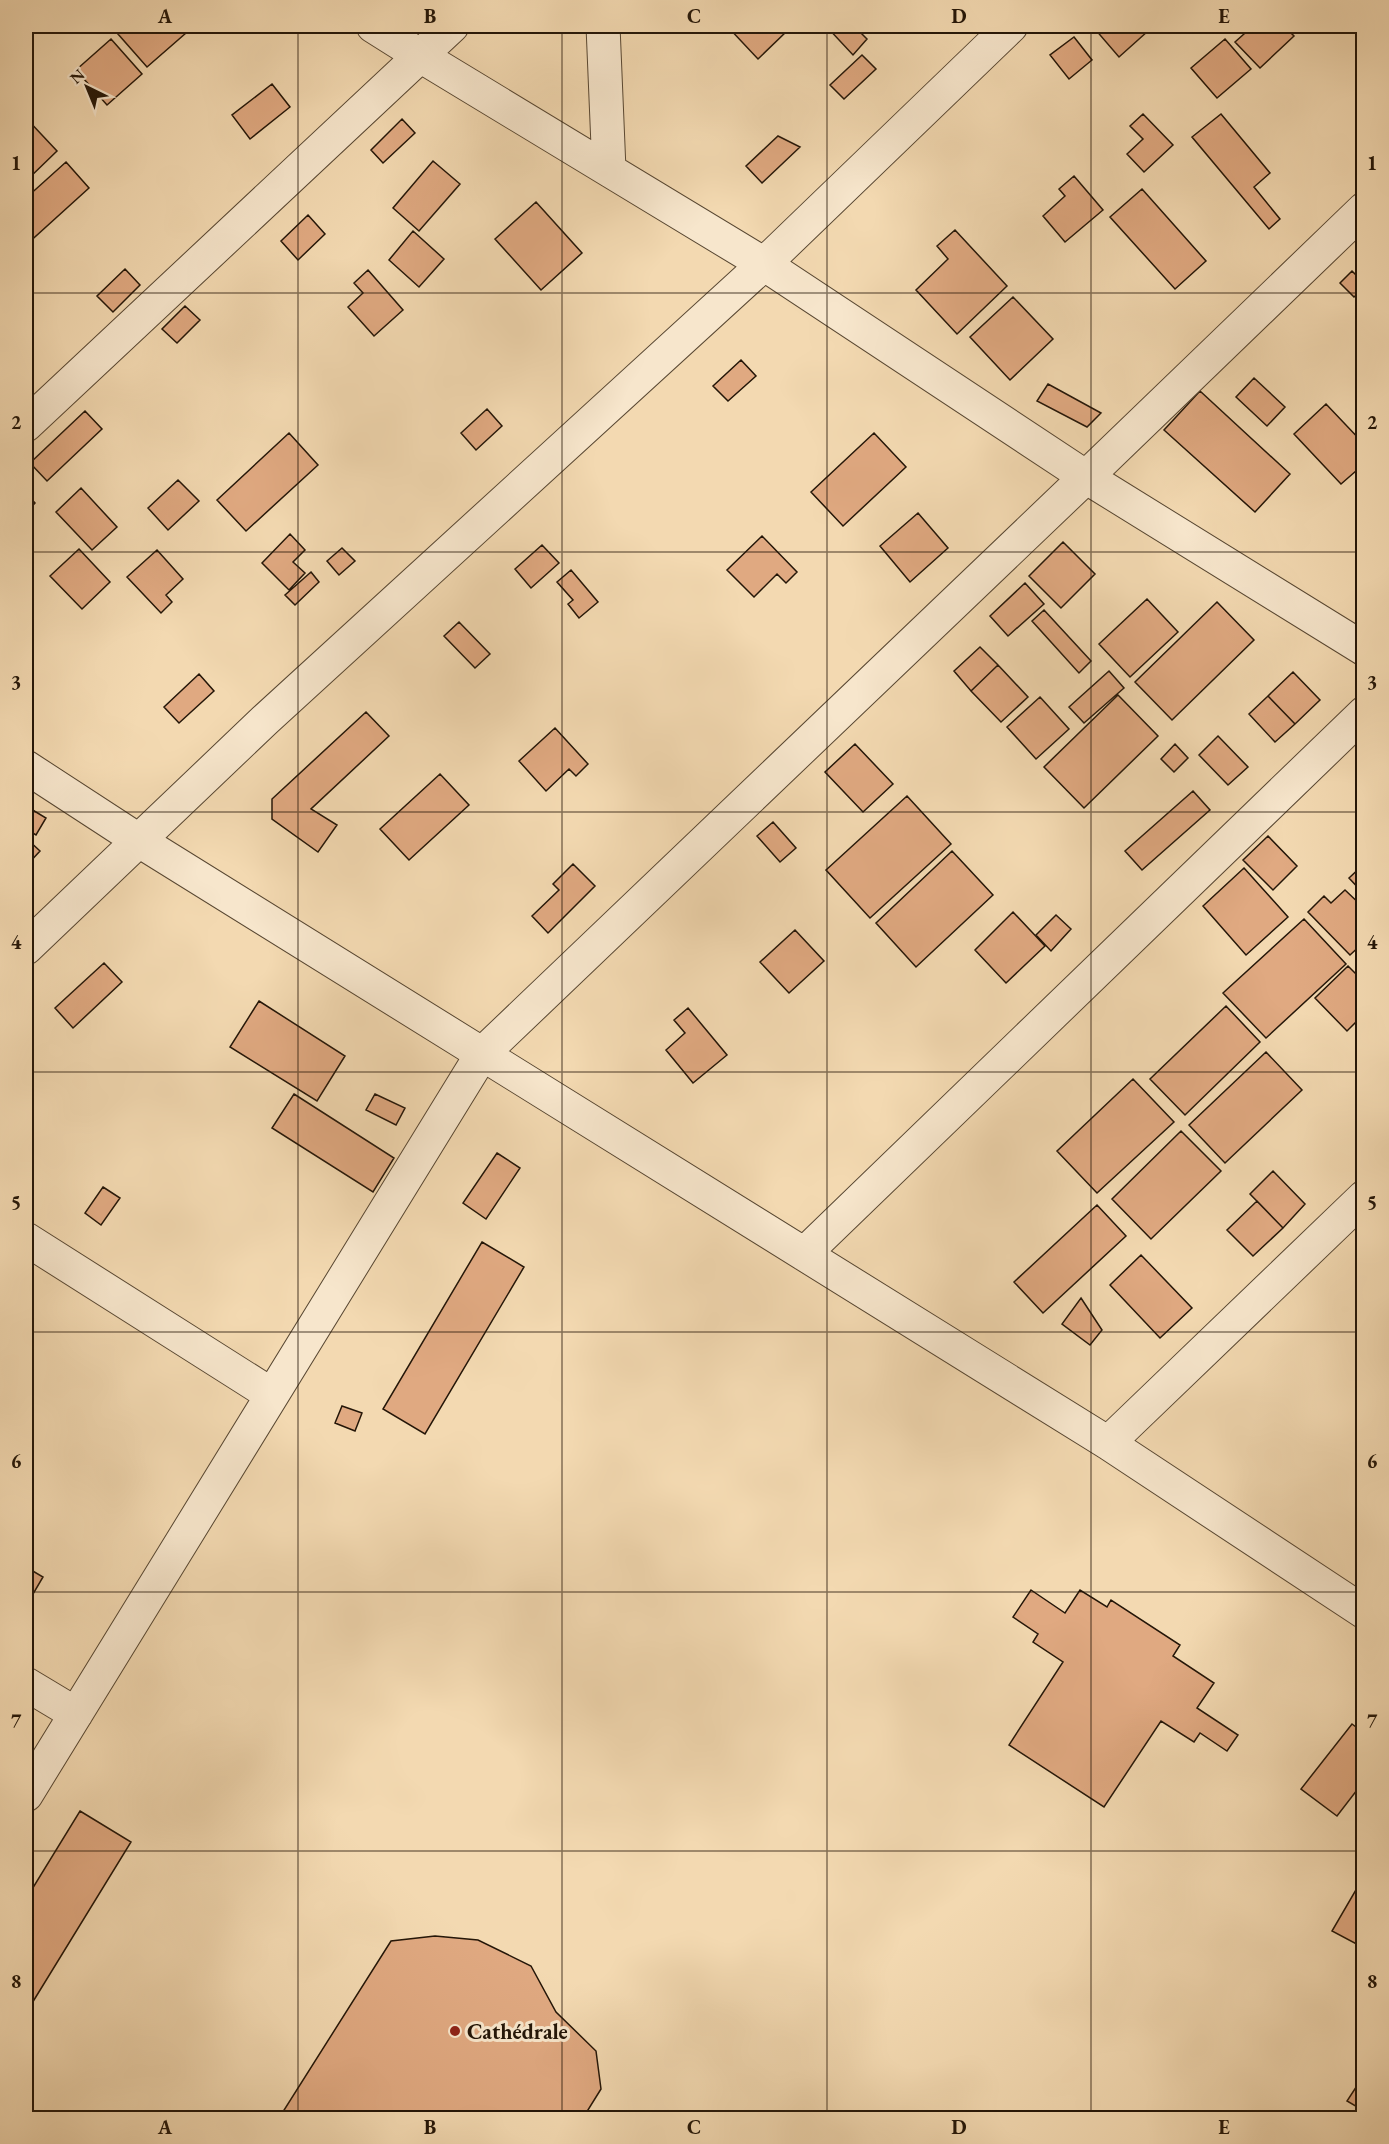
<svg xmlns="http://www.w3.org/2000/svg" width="1389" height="2144" viewBox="0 0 1389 2144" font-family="'EB Garamond',serif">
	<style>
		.building { fill: #e0a981; stroke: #241608; stroke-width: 1.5 }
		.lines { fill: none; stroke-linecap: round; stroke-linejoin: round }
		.minor-casing { stroke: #584732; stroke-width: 35 }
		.minor { stroke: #f7e6cc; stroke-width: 33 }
		.grid { fill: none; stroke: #241608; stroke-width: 1.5; stroke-opacity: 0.55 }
		.poi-dot { fill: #8f2418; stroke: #f7e6cc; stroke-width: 2 }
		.labels { text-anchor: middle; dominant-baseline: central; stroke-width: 6; stroke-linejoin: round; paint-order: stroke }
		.poi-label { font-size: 22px; font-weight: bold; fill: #241608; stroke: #f7e6cc; text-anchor: start }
		.neatline { fill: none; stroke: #241608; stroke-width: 2 }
		.grid-label { font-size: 20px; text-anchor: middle; font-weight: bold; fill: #241608 }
	</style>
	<rect width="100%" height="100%" fill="#f3d9b1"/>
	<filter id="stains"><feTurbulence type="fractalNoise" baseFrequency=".00333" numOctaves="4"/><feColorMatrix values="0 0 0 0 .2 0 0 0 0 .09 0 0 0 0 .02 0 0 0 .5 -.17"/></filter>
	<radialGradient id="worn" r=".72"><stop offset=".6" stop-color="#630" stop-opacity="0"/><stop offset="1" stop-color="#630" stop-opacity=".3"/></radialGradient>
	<path class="building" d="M128,26H194L147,67L118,34Z
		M727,26H784L788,30L758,59Z
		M826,26H854L867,39L853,55Z
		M1097,26H1143L1148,31L1119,57L1094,28Z
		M1253,26H1284L1294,36L1260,68L1235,42Z
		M1074,37L1092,60L1069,79L1050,55Z
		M111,39L142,74L107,105L76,70Z
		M1225,39L1251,69L1217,98L1191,68Z
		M862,55L876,69L844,99L830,85Z
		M272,84L290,107L250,139L232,115Z
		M1143,114L1173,145L1144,172L1127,154L1143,139L1130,126Z
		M1221,114L1270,173L1254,187L1280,219L1269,229L1192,137Z
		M26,118L57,151L27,180L26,178Z
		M402,119L415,133L383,163L371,150Z
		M778,136L800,147L762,183L746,166Z
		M433,161L460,184L419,231L393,208Z
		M66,162L89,188L26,245V198Z
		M1074,176L1103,210L1065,242L1043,216L1065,196L1059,189Z
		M1142,189L1206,261L1175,289L1110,217Z
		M536,202L582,253L541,290L495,239Z
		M308,215L325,234L298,260L281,241Z
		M955,230L1007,286L957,334L916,290L948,259L937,246Z
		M413,231L444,259L419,287L389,260Z
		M125,269L140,285L113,312L97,296Z
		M368,270L403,310L374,336L348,307L363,293L354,283Z
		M1352,271L1364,283V288L1354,297L1340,283Z
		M1013,297L1053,339L1010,380L970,337Z
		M185,306L200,320L177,343L162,329Z
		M741,360L756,376L728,401L713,386Z
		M1254,378L1285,407L1267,426L1236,397Z
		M1048,384L1101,413L1087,427L1037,401Z
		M1200,391L1290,474L1255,512L1164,430Z
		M1326,404L1364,444V464L1341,484L1294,434Z
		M487,409L502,426L476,450L461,433Z
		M85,411L102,429L47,481L30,463Z
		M289,433L318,465L246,531L217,500Z
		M874,433L906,467L843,526L811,492Z
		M178,480L199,501L168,530L148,508Z
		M81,488L117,527L92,550L56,512Z
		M26,493L35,503L26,513Z
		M918,513L948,548L910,582L880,546Z
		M290,534L305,550L293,562L305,573L289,590L262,563Z
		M762,536L797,572L786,583L777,574L754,597L727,570Z
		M1063,542L1095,574L1061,608L1029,576Z
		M542,545L559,563L531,588L515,569Z
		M342,548L355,561L339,575L327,561Z
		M79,549L110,582L82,609L50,576Z
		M157,550L183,579L166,595L172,602L161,613L127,577Z
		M571,570L598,602L579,618L568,604L573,600L557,582Z
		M311,572L319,582L295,605L285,595Z
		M1025,583L1044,604L1008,636L990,616Z
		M1147,599L1178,632L1130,677L1099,644Z
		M1217,602L1254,640L1172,720L1135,682Z
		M1044,610L1091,661L1079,673L1032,621Z
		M459,622L490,654L475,668L444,636Z
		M980,647L998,665L971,691L954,671Z
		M998,665L1028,697L1001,722L971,691Z
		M1109,671L1124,688L1084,723L1069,707Z
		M1293,672L1320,700L1295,724L1268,696Z
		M199,674L214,691L179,723L164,707Z
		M1118,695L1158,736L1084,808L1044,767Z
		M1268,696L1295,724L1275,742L1249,714Z
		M1040,697L1069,729L1036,759L1007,727Z
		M366,712L389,736L311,809L337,825L318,852L272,819V799Z
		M555,728L588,764L576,776L569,769L546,791L519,761Z
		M1218,736L1248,767L1228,785L1199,755Z
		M855,744L893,784L863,812L825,772Z
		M1175,744L1188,758L1174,772L1161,759Z
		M440,774L469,805L409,860L380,829Z
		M1193,791L1210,810L1142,870L1125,851Z
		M907,796L951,844L870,918L826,870Z
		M26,806L46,818L36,835L26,829Z
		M773,822L796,848L780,862L757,836Z
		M1268,836L1297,866L1273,890L1243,860Z
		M26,838L40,851L28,864L26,862Z
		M952,851L993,895L916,967L876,923Z
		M573,864L595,886L548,933L532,916L559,890L553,884Z
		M1364,864V894L1349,878Z
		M1244,868L1288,917L1246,955L1203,906Z
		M1345,890L1364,908V942L1350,955L1308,912L1324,896L1331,903Z
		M1013,912L1045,946L1006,983L975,950Z
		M1056,915L1071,929L1051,951L1036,935Z
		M1304,919L1346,964L1266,1038L1223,993Z
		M795,930L824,961L789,993L760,962Z
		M104,963L122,982L73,1028L55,1008Z
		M1348,966L1364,982V1014L1347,1031L1315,998Z
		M259,1001L345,1056L317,1101L230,1047Z
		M1226,1006L1260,1042L1185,1115L1150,1079Z
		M688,1008L727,1055L693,1083L666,1050L685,1033L674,1020Z
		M1266,1052L1302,1090L1225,1163L1189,1125Z
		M1133,1079L1174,1122L1097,1193L1057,1151Z
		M294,1094L394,1158L373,1192L272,1128Z
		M375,1094L405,1108L396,1125L366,1110Z
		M1181,1131L1221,1171L1151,1239L1112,1199Z
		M497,1153L520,1168L486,1219L463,1203Z
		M1273,1171L1305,1204L1283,1228L1250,1194Z
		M103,1187L120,1198L101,1225L85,1213Z
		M1257,1201L1283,1228L1253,1256L1227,1230Z
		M1097,1205L1126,1236L1043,1313L1014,1282Z
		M482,1242L524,1267L425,1434L383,1409Z
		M1141,1255L1192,1308L1160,1338L1110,1285Z
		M1081,1298L1102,1330L1090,1345L1062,1324Z
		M342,1406L362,1413L355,1431L335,1423Z
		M26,1567L43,1577L26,1606Z
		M1031,1590L1065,1613L1080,1590L1107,1607L1111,1600L1180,1645L1173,1656L1214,1683L1197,1708L1238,1735L1227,1751L1200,1733L1194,1742L1161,1721L1104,1807L1009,1745L1063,1662L1033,1642L1038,1634L1013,1617Z
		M1352,1724L1364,1733V1781L1337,1816L1301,1789Z
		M80,1811L131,1842L26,2013V1899Z
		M1364,1876V1948L1332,1931Z
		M435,1936L478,1940L531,1966L556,2012L596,2051L601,2089L583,2118H279L391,1941Z
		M1364,2075V2111L1347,2101Z"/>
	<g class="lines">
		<defs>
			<path id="minor" d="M373,26L419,55L764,264L1086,477L1364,649
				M603,26L609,170
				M26,425L452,26
				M26,767L138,840L1108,1443L1364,1612
				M26,948L265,720L764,264L1011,26
				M26,1239L272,1395
				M804,1254L1364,713
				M1108,1443L1364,1197
				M26,1684L76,1714
				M26,1795L482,1054L1086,477L1364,209"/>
		</defs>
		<use href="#minor" class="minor-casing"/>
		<use href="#minor" class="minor"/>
	</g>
	<path class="grid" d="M298,26V2118M562,26V2118M827,26V2118M1091,26V2118M26,293H1364M26,552H1364M26,812H1364M26,1072H1364M26,1332H1364M26,1592H1364M26,1851H1364"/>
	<circle class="poi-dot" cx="455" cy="2031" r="6"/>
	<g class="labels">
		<g class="poi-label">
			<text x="467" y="2031">Cathédrale</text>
		</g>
	</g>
	<rect width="1389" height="2144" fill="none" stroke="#f3d9b1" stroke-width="66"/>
	<g transform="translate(87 87) rotate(317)" stroke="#f7e6cc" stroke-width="4.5" paint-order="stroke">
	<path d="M0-4.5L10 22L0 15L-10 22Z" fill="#241608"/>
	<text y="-9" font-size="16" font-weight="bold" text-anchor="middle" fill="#241608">N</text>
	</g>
	<rect x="33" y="33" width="1323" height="2078" class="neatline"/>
	<g class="grid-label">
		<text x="165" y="23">A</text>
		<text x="430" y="23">B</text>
		<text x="694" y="23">C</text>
		<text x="959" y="23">D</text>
		<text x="1224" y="23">E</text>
		<text x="16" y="170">1</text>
		<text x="1372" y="170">1</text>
		<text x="16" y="429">2</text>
		<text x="1372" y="429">2</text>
		<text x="16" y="689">3</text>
		<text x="1372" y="689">3</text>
		<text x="16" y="949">4</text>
		<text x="1372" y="949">4</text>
		<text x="16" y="1209">5</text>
		<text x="1372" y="1209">5</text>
		<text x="16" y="1468">6</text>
		<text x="1372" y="1468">6</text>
		<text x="16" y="1728">7</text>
		<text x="1372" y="1728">7</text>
		<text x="16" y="1988">8</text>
		<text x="1372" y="1988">8</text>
		<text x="165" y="2134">A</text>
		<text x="430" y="2134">B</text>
		<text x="694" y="2134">C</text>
		<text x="959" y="2134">D</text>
		<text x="1224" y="2134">E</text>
	</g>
	<rect width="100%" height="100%" filter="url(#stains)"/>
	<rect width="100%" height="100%" fill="url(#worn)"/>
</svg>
